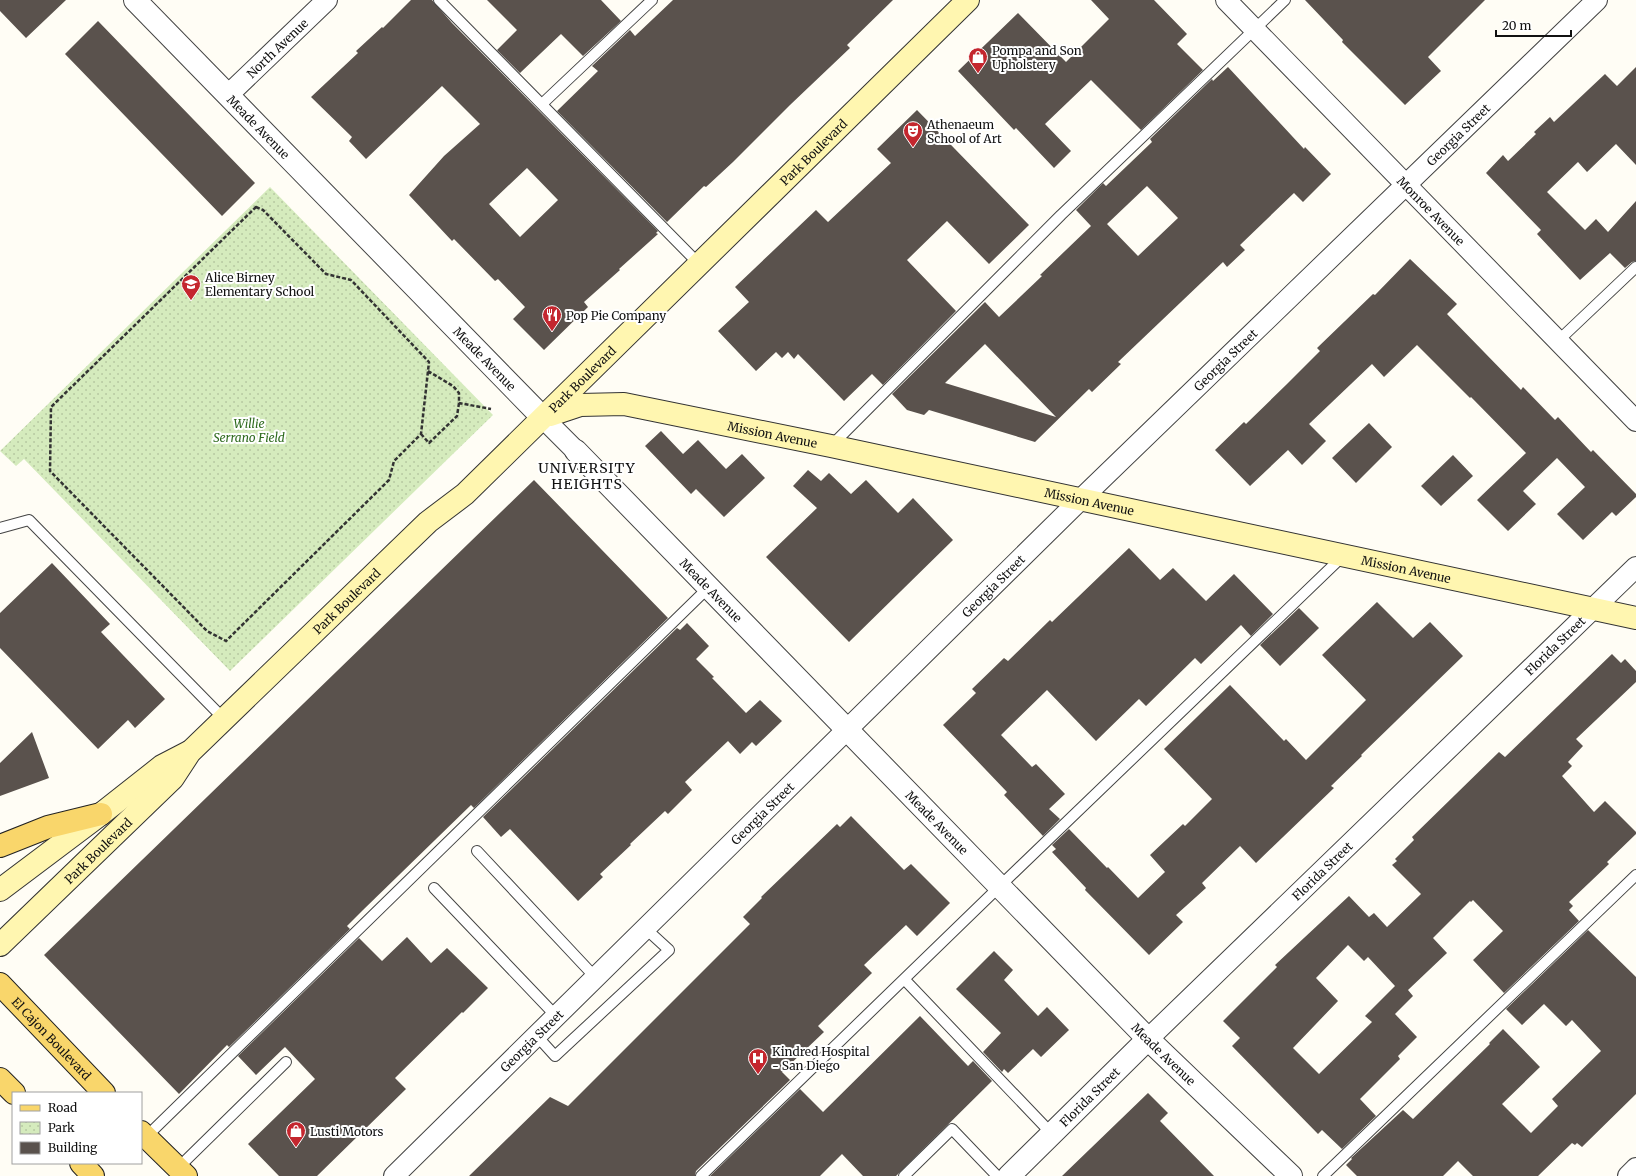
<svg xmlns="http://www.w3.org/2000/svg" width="1636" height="1176" viewBox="0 0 1636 1176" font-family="Merriweather,serif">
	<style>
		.park { fill: url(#park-dots) }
		.building { fill: #5a524d; fill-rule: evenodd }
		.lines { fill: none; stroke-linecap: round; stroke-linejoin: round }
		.service-casing { stroke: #444; stroke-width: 12 }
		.minor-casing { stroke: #444; stroke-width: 22 }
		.tertiary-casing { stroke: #444; stroke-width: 24 }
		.secondary-casing { stroke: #333; stroke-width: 24 }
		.primary-casing { stroke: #222; stroke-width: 24 }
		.path { stroke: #333; stroke-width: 2.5; stroke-dasharray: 4 2; stroke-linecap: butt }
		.service { stroke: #fff; stroke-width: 10 }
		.minor { stroke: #fff; stroke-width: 20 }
		.tertiary { stroke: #fff; stroke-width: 22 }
		.secondary { stroke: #fff6b0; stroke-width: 22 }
		.primary { stroke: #f9d66b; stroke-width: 22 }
		.labels { text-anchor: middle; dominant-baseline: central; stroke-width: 4; stroke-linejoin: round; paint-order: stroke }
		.street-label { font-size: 12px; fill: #111; stroke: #fff }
		.poi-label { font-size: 12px; fill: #111; stroke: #fff; text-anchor: start }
		.park-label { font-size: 12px; font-style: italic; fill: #2f6b1f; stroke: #fff }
		.quarter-label { font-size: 14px; letter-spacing: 1px; fill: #111; stroke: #fff }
	</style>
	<defs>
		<pattern id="park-dots" width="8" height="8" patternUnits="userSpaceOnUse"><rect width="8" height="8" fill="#d5ebbd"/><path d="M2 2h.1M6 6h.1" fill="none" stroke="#b6c8a1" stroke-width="1.8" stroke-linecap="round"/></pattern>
	</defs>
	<rect width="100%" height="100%" fill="#fffdf5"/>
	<path class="park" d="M270,187L493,415L230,671L24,459L16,466L0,451Z"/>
	<path class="building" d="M0,0H66L26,38L0,11Z
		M411,0H432L452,23L658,231L656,233L658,234L619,269L620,270L584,302L588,307L544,350L513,319L525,307L498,279L495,281L454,239L452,241L409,195L444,156L480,124L442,86L366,159L349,141L352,137L311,97L358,53L356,51L382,27L383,28ZM527,168L558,200L520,237L489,204Z
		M487,0H601L621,21L583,56L561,34L520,73L497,50L517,30Z
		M673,0H893L847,45L850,48L790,105L733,162L706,187L704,186L667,222L557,111L598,71L592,66L630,30L635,36Z
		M1091,0H1154L1187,34L1177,44L1203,70L1141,130L1091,80L1045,124L1071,151L1054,168L1016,128L1014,130L958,71L1018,13L1066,62L1109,19Z
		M1305,0H1485L1428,57L1441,71L1405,105L1342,42L1343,40Z
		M98,21L255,183L222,216L65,54Z
		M1228,67L1304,149L1305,147L1331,174L1303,202L1294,193L1240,245L1245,250L1227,267L1223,262L1118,362L1121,364L1092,392L1089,389L1035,442L929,410L924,415L907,410L892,394L985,302L999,317L1042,276L1040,275L1091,226L1076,210L1103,183L1106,186L1152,142L1150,139L1212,79L1213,81ZM1147,186L1178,218L1138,256L1107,224ZM985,344L1056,417L945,383Z
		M1636,67V165L1616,144L1587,172L1578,162L1547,192L1585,230L1596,219L1608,232L1636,201V261L1632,262L1625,268L1610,253L1580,280L1537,234L1541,230L1486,173L1503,155L1508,161L1536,134L1534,132L1550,117L1554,122L1605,74L1617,86Z
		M917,110L1029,225L989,264L947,221L907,260L956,311L883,385L872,374L844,401L798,354L794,359L788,352L782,358L776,352L756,371L718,331L749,302L735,287L816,210L828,222L891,163L877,149Z
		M1410,259L1457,304L1447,314L1521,390L1523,387L1555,420L1558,417L1591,452L1593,450L1636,494V497L1616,516L1612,512L1583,540L1557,514L1585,487L1557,458L1523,491L1536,504L1508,531L1477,500L1526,453L1471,397L1470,398L1417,345L1384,377L1372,364L1309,424L1326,441L1302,465L1288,450L1250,486L1215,450L1244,422L1246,424L1287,384L1320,351L1317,348L1373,294L1375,295Z
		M1369,423L1392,447L1356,483L1332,458Z
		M661,431L683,454L698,440L726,469L742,454L765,478L724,517L696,489L691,494L645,446Z
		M1453,455L1473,476L1441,506L1421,486Z
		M808,470L821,481L829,473L851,494L866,480L898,513L913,498L953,540L849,642L766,557L817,508L793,486Z
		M534,480L668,618L474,808L471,805L363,910L347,926L350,929L229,1047L227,1045L179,1094L44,955Z
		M1129,548L1160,580L1173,568L1206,601L1234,574L1273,614L1251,636L1241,625L1201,664L1195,658L1146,706L1139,699L1096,741L1047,690L1001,735L1032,767L1036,764L1065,794L1049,809L1060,819L1043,836L1004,795L1007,792L943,725L976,693L972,689L1004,658L1008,661L1050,620L1052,622Z
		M52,563L110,624L101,632L165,699L135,728L128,720L98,749L0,648V613Z
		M1377,602L1413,638L1430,622L1463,656L1361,755L1362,756L1331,786L1334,788L1256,863L1240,846L1202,883L1206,888L1176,915L1183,922L1149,955L1085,890L1086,888L1052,852L1056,849L1052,845L1069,829L1107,868L1108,867L1138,898L1165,872L1150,855L1183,824L1185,826L1212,799L1164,749L1230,685L1284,741L1286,739L1306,760L1366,700L1322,655Z
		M1299,608L1319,628L1280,666L1260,645Z
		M687,623L709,646L696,659L714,677L712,678L746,713L760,700L782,721L756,746L752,742L740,754L728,741L685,782L692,790L668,814L665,811L630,844L631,845L600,874L603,877L578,901L510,829L501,837L483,817L677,628L680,630Z
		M1612,654L1621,663L1625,659L1636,671V682L1576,739L1583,746L1568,762L1572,766L1562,776L1594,812L1605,801L1636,832V834L1607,862L1609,864L1569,902L1573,906L1569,910L1579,921L1504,993L1473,960L1503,931L1473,900L1471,902L1470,901L1433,938L1447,953L1408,990L1413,996L1395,1014L1417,1037L1398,1056L1400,1059L1360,1099L1376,1116L1342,1149L1322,1130L1318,1134L1232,1046L1240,1038L1223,1021L1277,967L1275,965L1349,896L1369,917L1374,913L1387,927L1421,894L1392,865L1397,861L1395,859L1414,840L1412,837L1499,752L1505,757ZM1348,945L1364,961L1368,957L1395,986L1365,1016L1372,1022L1319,1074L1293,1048L1338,1001L1316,978Z
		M32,732L49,778L0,796V763Z
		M851,816L904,870L911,864L950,903L917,936L906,925L864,965L872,973L818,1026L824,1032L782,1072L790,1080L696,1171L695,1176H469L550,1097L568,1106L750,924L743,917L762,898L761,897L837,824L840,827Z
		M1588,930L1636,977V1094L1582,1147L1577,1143L1575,1145L1572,1143L1538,1176H1473L1458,1161L1443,1176H1357L1346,1165L1352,1159L1351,1158L1403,1110L1413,1119L1490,1044L1489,1043L1503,1029L1540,1067L1502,1104L1531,1133L1558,1106L1552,1099L1601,1051L1572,1020L1566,1026L1544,1004L1522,1025L1506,1009Z
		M407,937L431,963L447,948L488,988L463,1013L462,1012L395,1078L406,1089L317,1176H279L248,1144L315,1079L285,1047L256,1075L238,1056L359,938L382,961Z
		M994,951L1013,970L1004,980L1038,1016L1047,1007L1069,1030L1041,1057L1033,1049L1008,1073L1004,1069L1002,1072L983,1052L1001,1033L956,989Z
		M920,1016L968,1066L973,1061L992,1081L896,1176H863L842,1154L820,1176H710L800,1089L823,1112Z
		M1148,1093L1168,1113L1160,1121L1214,1176H1062Z"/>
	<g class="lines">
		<defs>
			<path id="service" d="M439,0L699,264
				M542,104L652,0
				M1558,341L1636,267
				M831,446L1061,215L1285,0
				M0,528L29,520L224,719
				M477,851L595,977
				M434,888L556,1016
				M904,979L1052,1134
				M536,1035L555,1056L669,950L645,928
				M146,1137L708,588
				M178,1168L286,1062
				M701,1176L1000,886L1343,556
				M904,1176L952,1129L997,1176
				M1323,1176L1636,875"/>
			<g id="minor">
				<path id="s1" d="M1226,0L1636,421"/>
				<path id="s2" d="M228,95L327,0"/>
				<path d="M543,418L576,451"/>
				<path id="s3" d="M1148,1039L1636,567"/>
				<path id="s4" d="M394,1176L1081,499L1597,0"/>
				<path d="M1628,1176L1636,1168"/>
			</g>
			<g id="tertiary">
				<path id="s5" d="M135,0L543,418"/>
				<path id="s6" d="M576,451L1148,1039L1291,1176"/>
				<path id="s7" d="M1009,1176L1148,1039"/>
			</g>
			<g id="secondary">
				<path id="s8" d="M550,415L580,405L624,404L831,446L1636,618"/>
				<path d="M0,890L101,814L162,766L189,752"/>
				<path id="s9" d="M0,945L173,778L190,752L428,522L465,494L968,0"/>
			</g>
			<g id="primary">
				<path d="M0,846L48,827L101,814"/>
				<path id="s10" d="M0,984L104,1093"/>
				<path d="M0,1079L14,1093"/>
				<path d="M141,1132L186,1176"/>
				<path d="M81,1163L93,1176"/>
			</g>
		</defs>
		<use href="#service" class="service-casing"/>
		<use href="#minor" class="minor-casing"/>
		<use href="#tertiary" class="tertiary-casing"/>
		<use href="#secondary" class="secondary-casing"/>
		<use href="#primary" class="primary-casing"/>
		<path class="path" d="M256,207L263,210L326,274L351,280L429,362L421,434L394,461L389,480L226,641L207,631L50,471L51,407Z
			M428,371L453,386L459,393V403L491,409
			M421,434L429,443L457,416L459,403"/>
		<use href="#service" class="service"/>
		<use href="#minor" class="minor"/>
		<use href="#tertiary" class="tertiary"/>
		<use href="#secondary" class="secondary"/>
		<use href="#primary" class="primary"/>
	</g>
	<defs>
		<symbol id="shop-pin" viewBox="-11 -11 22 30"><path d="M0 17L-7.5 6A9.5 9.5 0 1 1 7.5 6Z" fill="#c4262e" stroke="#fff"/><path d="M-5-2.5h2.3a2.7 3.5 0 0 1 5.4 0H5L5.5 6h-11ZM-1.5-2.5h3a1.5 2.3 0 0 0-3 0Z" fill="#fff"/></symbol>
		<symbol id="theatre-pin" viewBox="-11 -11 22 30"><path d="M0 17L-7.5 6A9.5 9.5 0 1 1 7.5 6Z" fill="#c4262e" stroke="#fff"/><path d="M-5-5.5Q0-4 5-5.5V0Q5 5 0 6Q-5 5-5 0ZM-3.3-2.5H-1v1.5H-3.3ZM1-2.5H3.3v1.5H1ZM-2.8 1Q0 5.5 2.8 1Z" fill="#fff"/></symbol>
		<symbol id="school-pin" viewBox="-11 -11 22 30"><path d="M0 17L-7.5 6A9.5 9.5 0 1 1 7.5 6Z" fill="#c4262e" stroke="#fff"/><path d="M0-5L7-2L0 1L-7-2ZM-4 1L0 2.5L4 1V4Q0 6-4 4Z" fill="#fff"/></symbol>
		<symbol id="restaurant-pin" viewBox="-11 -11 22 30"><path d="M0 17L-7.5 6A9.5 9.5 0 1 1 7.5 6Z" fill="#c4262e" stroke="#fff"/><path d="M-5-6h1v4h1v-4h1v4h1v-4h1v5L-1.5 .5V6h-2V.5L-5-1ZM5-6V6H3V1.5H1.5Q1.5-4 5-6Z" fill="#fff"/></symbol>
		<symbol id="hospital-pin" viewBox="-11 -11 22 30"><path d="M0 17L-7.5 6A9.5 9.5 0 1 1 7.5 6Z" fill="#c4262e" stroke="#fff"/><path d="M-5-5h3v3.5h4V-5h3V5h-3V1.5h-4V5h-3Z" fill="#fff"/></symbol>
	</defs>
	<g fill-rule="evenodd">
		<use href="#shop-pin" x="967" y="46" width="22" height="30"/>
		<use href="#theatre-pin" x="902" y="120" width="22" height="30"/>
		<use href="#school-pin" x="180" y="273" width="22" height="30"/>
		<use href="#restaurant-pin" x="541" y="304" width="22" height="30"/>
		<use href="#hospital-pin" x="747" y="1047" width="22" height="30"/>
		<use href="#shop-pin" x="285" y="1120" width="22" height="30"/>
	</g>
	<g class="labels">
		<g class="street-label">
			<text stroke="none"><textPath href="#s2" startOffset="68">North Avenue</textPath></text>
			<text stroke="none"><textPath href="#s5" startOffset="177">Meade Avenue</textPath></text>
			<text stroke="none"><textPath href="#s4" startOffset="1489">Georgia Street</textPath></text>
			<text stroke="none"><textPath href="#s9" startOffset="1137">Park Boulevard</textPath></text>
			<text stroke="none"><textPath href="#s1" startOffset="294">Monroe Avenue</textPath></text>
			<text stroke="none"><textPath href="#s5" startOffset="501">Meade Avenue</textPath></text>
			<text stroke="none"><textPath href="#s4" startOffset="1165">Georgia Street</textPath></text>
			<text stroke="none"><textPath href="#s9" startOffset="813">Park Boulevard</textPath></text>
			<text stroke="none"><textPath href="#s8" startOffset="227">Mission Avenue</textPath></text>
			<text stroke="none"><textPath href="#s8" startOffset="551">Mission Avenue</textPath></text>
			<text stroke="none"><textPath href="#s8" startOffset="875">Mission Avenue</textPath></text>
			<text stroke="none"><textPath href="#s4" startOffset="841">Georgia Street</textPath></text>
			<text stroke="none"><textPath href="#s6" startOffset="194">Meade Avenue</textPath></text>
			<text stroke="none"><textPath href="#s9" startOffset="489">Park Boulevard</textPath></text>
			<text stroke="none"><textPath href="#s3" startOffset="566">Florida Street</textPath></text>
			<text stroke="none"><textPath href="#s4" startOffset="517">Georgia Street</textPath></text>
			<text stroke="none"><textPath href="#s6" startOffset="518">Meade Avenue</textPath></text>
			<text stroke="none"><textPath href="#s9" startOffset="136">Park Boulevard</textPath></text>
			<text stroke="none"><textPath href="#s3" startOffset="242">Florida Street</textPath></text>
			<text stroke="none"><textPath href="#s10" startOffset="75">El Cajon Boulevard</textPath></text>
			<text stroke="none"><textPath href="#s4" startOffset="193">Georgia Street</textPath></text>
			<text stroke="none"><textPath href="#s6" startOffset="842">Meade Avenue</textPath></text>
			<text stroke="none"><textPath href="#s7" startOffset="113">Florida Street</textPath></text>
		</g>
		<g class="poi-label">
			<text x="992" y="50">Pompa and Son<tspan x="992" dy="14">Upholstery</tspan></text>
			<text x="927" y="124">Athenaeum<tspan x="927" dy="14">School of Art</tspan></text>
			<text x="205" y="277">Alice Birney<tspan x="205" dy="14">Elementary School</tspan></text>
			<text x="566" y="315">Pop Pie Company</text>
			<text x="772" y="1051">Kindred Hospital<tspan x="772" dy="14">- San Diego</tspan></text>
			<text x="310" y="1131">Lusti Motors</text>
		</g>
		<g class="park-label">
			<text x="249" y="423">Willie<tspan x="249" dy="14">Serrano Field</tspan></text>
		</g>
		<g class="quarter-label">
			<text x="587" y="468">UNIVERSITY<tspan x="587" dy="16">HEIGHTS</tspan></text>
		</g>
	</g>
	<rect x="12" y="1092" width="130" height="72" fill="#ffffff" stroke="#a0a0a0"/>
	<rect x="20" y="1105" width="20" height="6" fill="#f9d66b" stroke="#a0a0a0"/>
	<text x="48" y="1112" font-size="12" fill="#111111">Road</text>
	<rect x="20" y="1122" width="20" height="12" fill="url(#park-dots)" stroke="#a0a0a0"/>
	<text x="48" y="1132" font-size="12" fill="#111111">Park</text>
	<rect x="20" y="1142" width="20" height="12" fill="#5a524d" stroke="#a0a0a0"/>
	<text x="48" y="1152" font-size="12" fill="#111111">Building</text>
	<path d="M1496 30v6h75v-6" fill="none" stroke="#111111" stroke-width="2"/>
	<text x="1502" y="30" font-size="12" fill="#111111" stroke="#ffffff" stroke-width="3" paint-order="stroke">20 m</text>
</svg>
